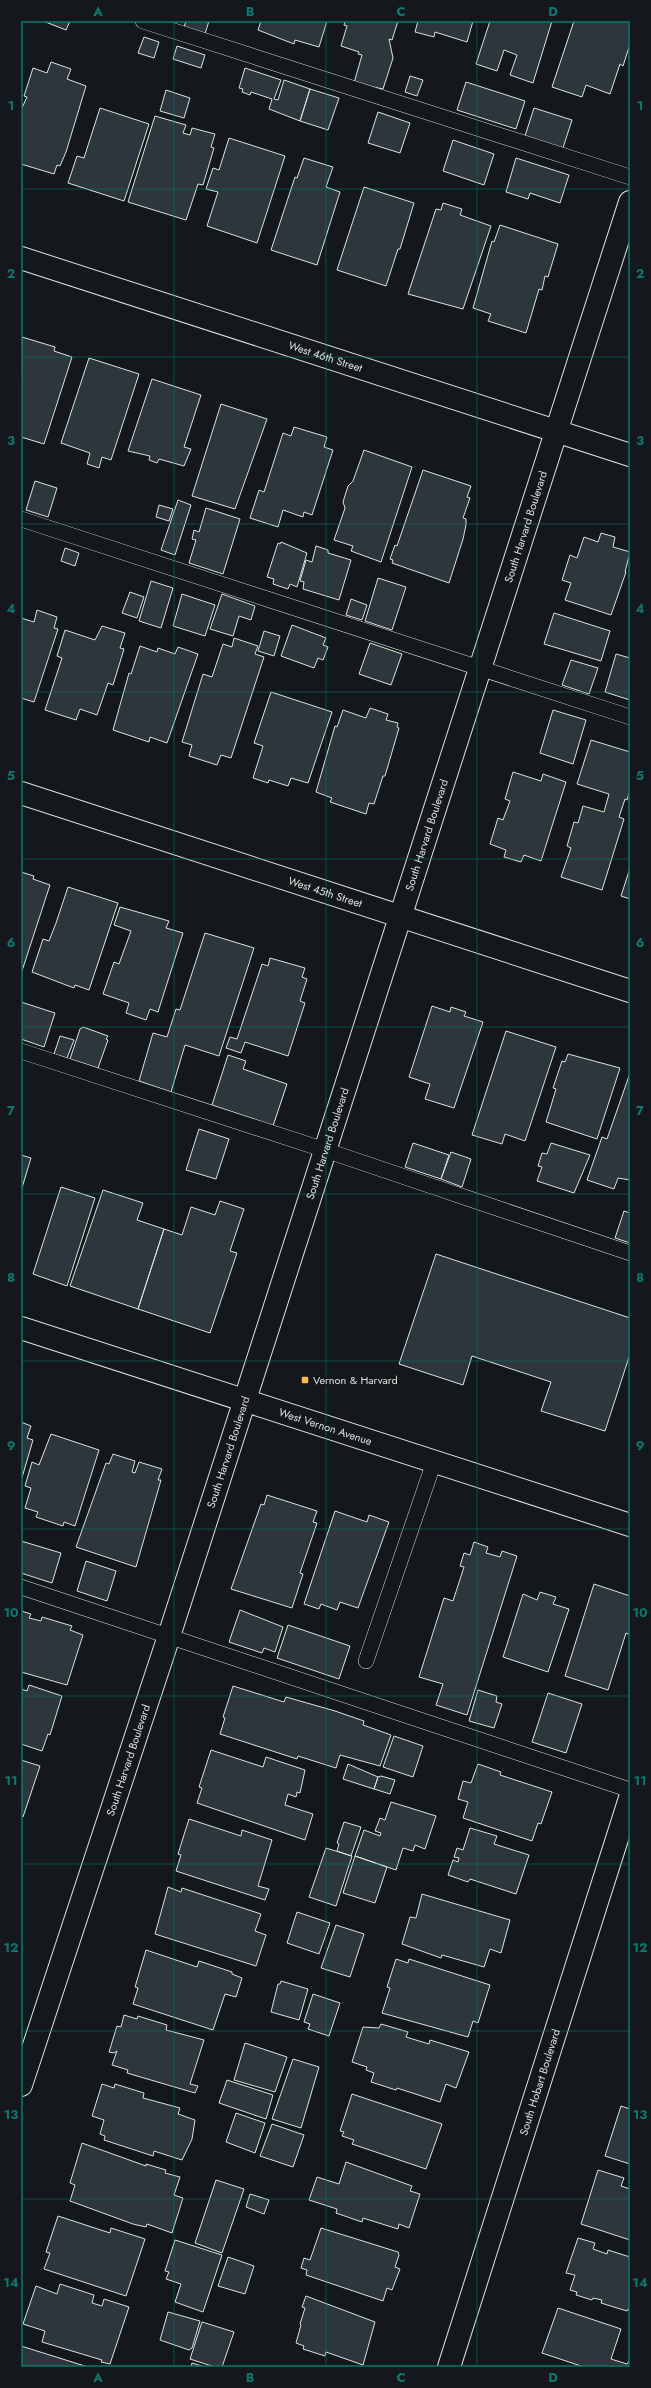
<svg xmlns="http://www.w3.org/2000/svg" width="651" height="2388" viewBox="0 0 651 2388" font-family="Jost,sans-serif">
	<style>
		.building { fill: #2c363c; stroke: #d8e6dc }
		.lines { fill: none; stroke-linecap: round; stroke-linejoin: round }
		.lane-casing { stroke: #d8e6dc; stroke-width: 16 }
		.street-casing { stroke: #d8e6dc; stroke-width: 24 }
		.secondary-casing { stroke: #d8e6dc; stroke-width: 24 }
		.lane { stroke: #14181c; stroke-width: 15 }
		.street { stroke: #14181c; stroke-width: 22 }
		.secondary { stroke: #14181c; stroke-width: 22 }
		.grid { fill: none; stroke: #0f766e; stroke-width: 1; stroke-opacity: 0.55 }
		.poi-dot { fill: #ffb74d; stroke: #14181c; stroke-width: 1.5 }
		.labels { text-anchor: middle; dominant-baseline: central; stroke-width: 3; stroke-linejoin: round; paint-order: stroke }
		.street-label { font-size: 11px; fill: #d8e6dc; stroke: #14181c }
		.poi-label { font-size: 11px; fill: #d8e6dc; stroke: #14181c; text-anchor: start }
		.neatline { fill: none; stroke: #0f766e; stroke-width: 1.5 }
		.grid-label { font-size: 13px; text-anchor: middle; font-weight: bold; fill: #0f766e }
	</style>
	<rect width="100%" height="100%" fill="#14181c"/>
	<path class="building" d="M43,21H70L66,30Z
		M186,21H209L205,34L184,27Z
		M261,21H327L319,47L295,40L294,44L258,30Z
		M345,21H398L392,40L389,39L393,58L383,89L354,83L362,55L358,54L359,52L341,46L347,26L344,25Z
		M418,21H473L467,42L435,32L434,37L415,32Z
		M490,21H552L533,83L510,75L517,55L504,50L497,71L476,64Z
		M574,21H630V44L623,66L620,64L610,94L586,85L582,97L552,87Z
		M144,37L159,42L154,58L138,53Z
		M177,46L205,55L201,68L173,59Z
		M51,62L71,69L67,79L86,86L66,152L60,166L57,165L54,174L21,164V110L27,97L24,96L33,68L47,73Z
		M245,68L281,80L274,99L278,100L284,80L310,89L300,121L269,109L272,99L251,92L250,95L242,92L243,89L239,88Z
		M410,76L423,80L417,96L405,92Z
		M466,82L525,101L516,129L457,110Z
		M310,89L339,98L328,130L300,121Z
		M166,90L190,98L184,118L160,111Z
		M100,108L149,124L124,201L68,183L77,156L84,158Z
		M534,108L572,120L562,151L524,139Z
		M378,112L410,123L400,153L368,143Z
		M155,116L186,125L183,133L190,135L192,128L215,134L211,147L214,148L203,185L198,184L186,220L128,202Z
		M229,138L285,156L257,243L207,226L218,192L206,189L213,168L219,170Z
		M453,140L494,154L484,185L443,171Z
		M304,158L333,167L326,187L340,192L317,265L271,250L295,177L297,178Z
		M516,158L569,175L560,203L530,193L528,199L506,192Z
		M364,187L414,203L400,249H398L386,286L337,270Z
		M443,203L462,209L460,215L491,226L463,309L408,294L436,209L441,210Z
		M500,225L558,244L548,277L545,276L542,290L539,289L526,333L488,321L491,314L473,308L492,241L494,242Z
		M22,337L55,347L54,351L72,357L44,444L21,437Z
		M89,358L139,374L111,460L102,457L99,468L87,464L90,453L61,443Z
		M152,379L201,395L184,447L191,449L184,466L159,459L157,463L149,460L150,456L128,451Z
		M221,404L267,419L235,509L192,496Z
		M294,427L327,437L324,447L333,450L312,515L304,512L303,517L283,510L278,527L250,518L259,490L264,492L283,433L291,436Z
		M364,450L412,467L381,562L351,551L353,546L334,540L345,508L343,502L348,486L353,481Z
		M423,470L471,486L467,497L470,498L463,518L466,519V525L463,539L449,583L392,563L393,560L390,559L395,545L397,546Z
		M35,481L57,488L48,517L26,510Z
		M178,500L191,505L175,555L161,550Z
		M159,505L173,509L169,521L156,517Z
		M206,508L240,519L223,574L189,563L196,540L192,539L194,530L199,532Z
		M601,533L615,537L613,547L630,552L625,572H626L611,615L565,600L571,583L562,580L570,555L577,558L584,537L598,542Z
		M281,542L307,553L297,587L290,584L288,589L273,584L274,579L267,577L278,543L280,544Z
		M316,546L328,550V553L351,560L339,600L303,589L304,582L300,581L306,560L312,562Z
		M65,548L79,553L75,566L61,561Z
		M378,578L406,587L392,630L365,621Z
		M151,581L173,588L161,628L139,621Z
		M130,592L144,597L137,618L122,613Z
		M182,594L215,605L205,636L173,626Z
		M222,594L255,606L251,620L239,616L233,636L210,629Z
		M351,599L367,605L362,620L346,615Z
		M37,610L57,617L54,628L58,629L34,702L21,698V618L34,622Z
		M554,613L610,631L601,661L544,644Z
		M292,625L326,638L323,645L328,647L323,660L318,658L314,668L281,656Z
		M102,626L125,633L120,648L124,649L113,685L108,683L97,715L80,709L76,720L45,710L62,658L57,656L65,630L95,640Z
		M264,631L280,636L274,656L258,651Z
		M234,638L258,646L255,654L264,657L231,758L221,755L217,765L189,756L192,745L182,742L203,674L212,677L223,644L232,647Z
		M370,643L402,654L391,685L359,674Z
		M140,646L157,652L158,648L175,654L178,647L198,654L167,743L150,737L149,742L113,730L129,673L131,674Z
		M616,654L630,658V700L605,692Z
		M571,660L598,668L589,694L562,685Z
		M271,692L332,712L308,783L291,778L288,786L269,780L268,783L253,778L263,746L254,743Z
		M370,708L388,714L386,720L398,723L397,727L399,728L385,776H383L374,804L369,803L366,814L330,802L332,798L316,792L335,726L337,727L343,710L366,718Z
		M553,710L586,720L573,764L540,753Z
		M591,740L630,752V791L627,800L625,799L619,817L624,819L602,890L561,877L571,848L567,846L574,822L578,823L583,806L604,812L609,794L577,784Z
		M513,772L541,781L543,774L566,782L541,861L524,855L521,862L504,857L506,850L490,844L498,818L503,820L510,801L505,799Z
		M630,868V899L621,896Z
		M21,872L34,876L33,879L50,885L21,974Z
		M68,887L118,903L89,990L75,985L74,988L32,972L43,939L49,941L56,923Z
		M120,907L169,921L166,928L183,933L158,1012L150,1009L146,1020L126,1013L129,1003L103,994L114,962L119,964L131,931L114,925Z
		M205,933L254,948L219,1056L185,1045L171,1092L139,1081L153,1033L167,1037L176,1009L180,1010Z
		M270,958L305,968L302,977L307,979L300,1001L305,1003L288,1056L245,1042L241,1053L226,1048L230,1037L237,1039L262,964L268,966Z
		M21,1002L55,1013L44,1047L21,1039Z
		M432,1006L450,1012L451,1007L466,1012L464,1016L483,1022L454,1108L425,1099L430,1084L409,1077Z
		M83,1027L108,1036L106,1039L108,1040L98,1068L70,1059L80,1029Z
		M506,1031L556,1047L525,1141L505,1134L502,1144L472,1135Z
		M60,1036L74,1040L67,1058L54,1054Z
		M568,1054L620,1068L597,1139L546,1122L556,1089L553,1088L562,1061L565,1062Z
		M228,1055L246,1061L243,1069L287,1084L273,1126L212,1105Z
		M630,1073V1180L618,1178L614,1189L587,1180L602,1137L607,1139Z
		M199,1129L229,1139L216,1179L186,1170Z
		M413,1143L449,1155L441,1179L405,1167Z
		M551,1143L590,1155L574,1193L537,1181L542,1167L538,1166L542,1153L547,1154Z
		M451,1152L471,1159L462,1187L441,1179Z
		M21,1155L31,1158L21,1191Z
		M61,1187L95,1198L67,1286L33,1274Z
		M103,1190L143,1203L137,1220L164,1229L138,1309L70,1286Z
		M220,1201L244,1209L230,1251L237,1253L210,1333L138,1309L164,1229L182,1235L191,1207L215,1215Z
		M624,1211L630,1213V1243L615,1238Z
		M436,1254L630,1318V1354L605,1431L541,1411L551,1382L472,1356L463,1385L399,1364Z
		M21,1422L31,1426L27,1438L33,1440L21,1481Z
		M51,1434L99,1450L75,1526L64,1522L63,1526L36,1517L38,1512L25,1508L31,1488L25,1486L32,1462L39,1465Z
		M113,1454L135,1461L132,1472L135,1473L139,1462L162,1469L158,1480H161L136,1567L76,1547L106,1463L109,1464Z
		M267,1495L317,1511L313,1522L317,1523L300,1573L303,1574L292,1608L231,1589L261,1504L264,1505Z
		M335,1511L367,1522L369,1515L389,1522L358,1608L340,1602L337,1610L321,1604L319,1609L304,1604Z
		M21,1541L61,1553L52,1583L21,1573Z
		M474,1542L488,1547L486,1553L500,1557L502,1551L517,1556L467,1715L436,1705L443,1684L419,1677L444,1598L453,1601L464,1567L460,1566L464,1553L470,1555Z
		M86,1561L116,1571L107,1601L77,1591Z
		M594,1584L630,1596V1635L626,1633L608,1690L565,1676Z
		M540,1592L556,1597L553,1604L569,1609L548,1672L503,1657L523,1594L537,1600Z
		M240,1610L283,1627L275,1652L264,1648L262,1653L229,1642Z
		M21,1611L31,1614L29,1618L41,1621L42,1617L72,1626L70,1630L83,1635L67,1685L21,1672Z
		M288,1625L350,1646L339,1679L277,1658Z
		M29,1685L62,1696L50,1735L48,1734L42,1751L21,1744V1689L27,1691Z
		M233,1686L284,1702L286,1697L335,1711L364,1721L363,1725L391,1735L380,1766L340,1755L336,1768L298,1756L297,1759L220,1734L225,1718L223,1717Z
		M478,1690L497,1696L496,1702L502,1704L494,1728L469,1721Z
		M548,1693L582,1704L566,1753L532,1742Z
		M394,1736L423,1746L413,1777L383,1767Z
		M211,1750L263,1767L266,1757L305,1770L300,1793L297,1792L296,1797L288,1794L285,1805L313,1814L305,1840L197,1803L202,1788L199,1787Z
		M21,1760L40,1766L23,1817L21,1816Z
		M348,1764L378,1777L374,1789L343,1779Z
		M478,1764L501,1772L500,1775L552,1792L541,1824L538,1823L532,1841L463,1818L468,1802L458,1799L463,1781L471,1783Z
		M381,1776L395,1780L390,1794L374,1789L378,1777Z
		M391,1802L436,1816L425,1849L415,1845L413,1851L403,1848L396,1870L355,1856L364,1830L380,1836L381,1833L375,1831L380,1818L385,1820Z
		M189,1819L241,1836L242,1830L272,1840L258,1886L269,1889L265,1900L176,1871L181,1855L178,1854Z
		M344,1822L361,1827L351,1856L337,1851L339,1844L337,1843Z
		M470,1828L497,1836L494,1844L529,1855L516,1894L470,1879L468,1882L448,1875L453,1860L458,1862L459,1858L454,1857L457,1848L463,1850Z
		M326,1848L352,1856L336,1906L309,1897Z
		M355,1856L387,1867L375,1903L343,1893Z
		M168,1887L181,1892L182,1888L261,1914L255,1931L266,1935L256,1966L155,1934Z
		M422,1894L510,1920L501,1953L490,1949L484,1967L442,1955L441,1958L402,1944L410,1917L416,1918Z
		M297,1912L330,1923L319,1954L287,1943Z
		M336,1925L364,1934L350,1977L321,1968Z
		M146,1950L197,1967L199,1961L232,1972V1974L242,1978L236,1997L225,1994L213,2030L133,2004L138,1988L135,1987Z
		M396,1959L408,1963L409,1959L490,1985L478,2023L473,2021L468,2037L382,2013L390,1988L387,1987Z
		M281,1981L308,1989L299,2020L271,2012L278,1984H280Z
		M313,1994L340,2003L329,2036L308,2029L310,2024L304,2022Z
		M124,2015L137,2019L138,2016L167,2025L166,2030L204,2040L190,2084L198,2086L195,2093L127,2073L128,2070L112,2065L117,2051L114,2053L109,2052L117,2026L121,2027Z
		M381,2024L408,2032L406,2037L429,2044L430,2040L469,2052L456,2088L446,2084L440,2102L397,2088L396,2090L371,2082L374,2073L366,2070L367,2067L352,2062L363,2027L379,2028Z
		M245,2043L287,2057L275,2092L234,2080Z
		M293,2059L319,2067L301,2128L272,2119Z
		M227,2080L273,2095L266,2119L219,2103Z
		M102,2084L114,2088L115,2084L144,2093L143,2098L180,2108L178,2114L195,2120L192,2139L182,2160L154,2151L153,2156L104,2140L105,2136L100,2134L104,2120L92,2116Z
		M352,2094L442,2124L426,2169L352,2144L354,2140L342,2136L344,2132L340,2131Z
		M621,2106L630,2109V2164L605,2156Z
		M236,2113L265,2123L255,2153L226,2142Z
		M272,2124L304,2135L293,2167L260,2156Z
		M82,2143L146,2166V2164L166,2170L165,2173L180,2177L174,2195L183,2198L172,2233L147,2224L146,2227L133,2224L70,2201L75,2185L70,2183Z
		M346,2162L412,2186L410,2191L420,2194L409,2228L399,2224L398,2229L363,2218L362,2222L336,2213L337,2209L309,2200L317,2177L339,2184Z
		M598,2170L624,2178L621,2186L630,2189V2240L581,2224Z
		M216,2180L244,2189L222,2253L195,2243Z
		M250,2194L269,2200L264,2214L246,2207Z
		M58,2216L110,2233L111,2228L145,2239L126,2296L44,2269L50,2253L46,2252Z
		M321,2228L398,2252L399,2255L395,2267L400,2269L392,2290L387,2288L383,2301L306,2275L307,2270L301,2268L304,2258L310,2260Z
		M578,2238L595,2243L593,2249L607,2254L608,2250L630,2257V2310L628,2309L627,2311L601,2303L602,2300L593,2298L592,2300L576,2295L577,2292L570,2290L575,2275L566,2273Z
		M175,2240L222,2255L203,2312L175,2302L181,2284L166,2279L169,2272L165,2271Z
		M228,2257L254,2266L245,2294L218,2286Z
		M60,2284L94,2295L92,2303L102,2306L104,2299L129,2307L110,2364L101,2362L102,2360L42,2342L45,2331L23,2324L36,2286L57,2294Z
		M306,2296L375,2322L363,2365L326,2352L325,2356L303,2349L304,2346L296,2343L301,2325L300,2324L305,2308L302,2307Z
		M558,2308L621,2329L611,2359L627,2364L630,2359V2367H584L542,2353Z
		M168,2312L200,2321L192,2348L189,2350L160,2340Z
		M202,2322L234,2332L222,2367H215L190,2359Z
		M21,2346L88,2367H21Z
		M192,2363L205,2367H191Z"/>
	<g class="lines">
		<defs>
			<path id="lane" d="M143,21L630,177
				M21,519L630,717
				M21,1051L325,1150L630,1253
				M21,1587L630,1790
				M366,1661L434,1462"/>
			<g id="street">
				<path id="s1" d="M21,258L630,455"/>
				<path id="s2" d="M21,793L630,991"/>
				<path id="s3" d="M21,2085L169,1636L630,202"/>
				<path id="s4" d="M449,2367L630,1798"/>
			</g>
			<g id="secondary">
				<path id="s5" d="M21,1328L630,1525"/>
			</g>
		</defs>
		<use href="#lane" class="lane-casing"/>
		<use href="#street" class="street-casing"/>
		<use href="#secondary" class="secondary-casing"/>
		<use href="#lane" class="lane"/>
		<use href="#street" class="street"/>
		<use href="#secondary" class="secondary"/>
	</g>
	<path class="grid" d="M174,21V2367M326,21V2367M477,21V2367M21,189H630M21,357H630M21,524H630M21,692H630M21,859H630M21,1027H630M21,1194H630M21,1361H630M21,1529H630M21,1696H630M21,1864H630M21,2031H630M21,2199H630"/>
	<rect class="poi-dot" x="301" y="1376" width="8" height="8" rx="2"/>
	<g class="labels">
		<g class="street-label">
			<text stroke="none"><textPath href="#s1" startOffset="320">West 46th Street</textPath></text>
			<text stroke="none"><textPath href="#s3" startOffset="1638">South Harvard Boulevard</textPath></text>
			<text stroke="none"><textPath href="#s3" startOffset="1314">South Harvard Boulevard</textPath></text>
			<text stroke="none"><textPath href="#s2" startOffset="320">West 45th Street</textPath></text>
			<text stroke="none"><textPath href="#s3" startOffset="990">South Harvard Boulevard</textPath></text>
			<text stroke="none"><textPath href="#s5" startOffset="320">West Vernon Avenue</textPath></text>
			<text stroke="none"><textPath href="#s3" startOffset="666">South Harvard Boulevard</textPath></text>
			<text stroke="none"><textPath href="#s3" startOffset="342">South Harvard Boulevard</textPath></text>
			<text stroke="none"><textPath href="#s4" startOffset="299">South Hobart Boulevard</textPath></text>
		</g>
		<g class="poi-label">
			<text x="313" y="1380">Vernon &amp; Harvard</text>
		</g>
	</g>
	<rect width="651" height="2388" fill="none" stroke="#14181c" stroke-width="44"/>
	<rect x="22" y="22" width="607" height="2344" class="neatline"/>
	<g class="grid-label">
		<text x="98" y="16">A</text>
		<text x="250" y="16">B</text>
		<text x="401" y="16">C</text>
		<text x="553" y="16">D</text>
		<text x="11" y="110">1</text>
		<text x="640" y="110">1</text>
		<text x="11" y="278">2</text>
		<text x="640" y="278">2</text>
		<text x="11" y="445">3</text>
		<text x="640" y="445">3</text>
		<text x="11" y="613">4</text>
		<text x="640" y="613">4</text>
		<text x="11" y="780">5</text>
		<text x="640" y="780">5</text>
		<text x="11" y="947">6</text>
		<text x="640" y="947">6</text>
		<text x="11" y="1115">7</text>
		<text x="640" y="1115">7</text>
		<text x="11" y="1282">8</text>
		<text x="640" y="1282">8</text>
		<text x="11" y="1450">9</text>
		<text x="640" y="1450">9</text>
		<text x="11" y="1617">10</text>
		<text x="640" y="1617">10</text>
		<text x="11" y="1785">11</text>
		<text x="640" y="1785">11</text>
		<text x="11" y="1952">12</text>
		<text x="640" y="1952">12</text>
		<text x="11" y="2119">13</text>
		<text x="640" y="2119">13</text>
		<text x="11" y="2287">14</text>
		<text x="640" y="2287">14</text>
		<text x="98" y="2382">A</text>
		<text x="250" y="2382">B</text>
		<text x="401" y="2382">C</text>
		<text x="553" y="2382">D</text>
	</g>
</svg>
